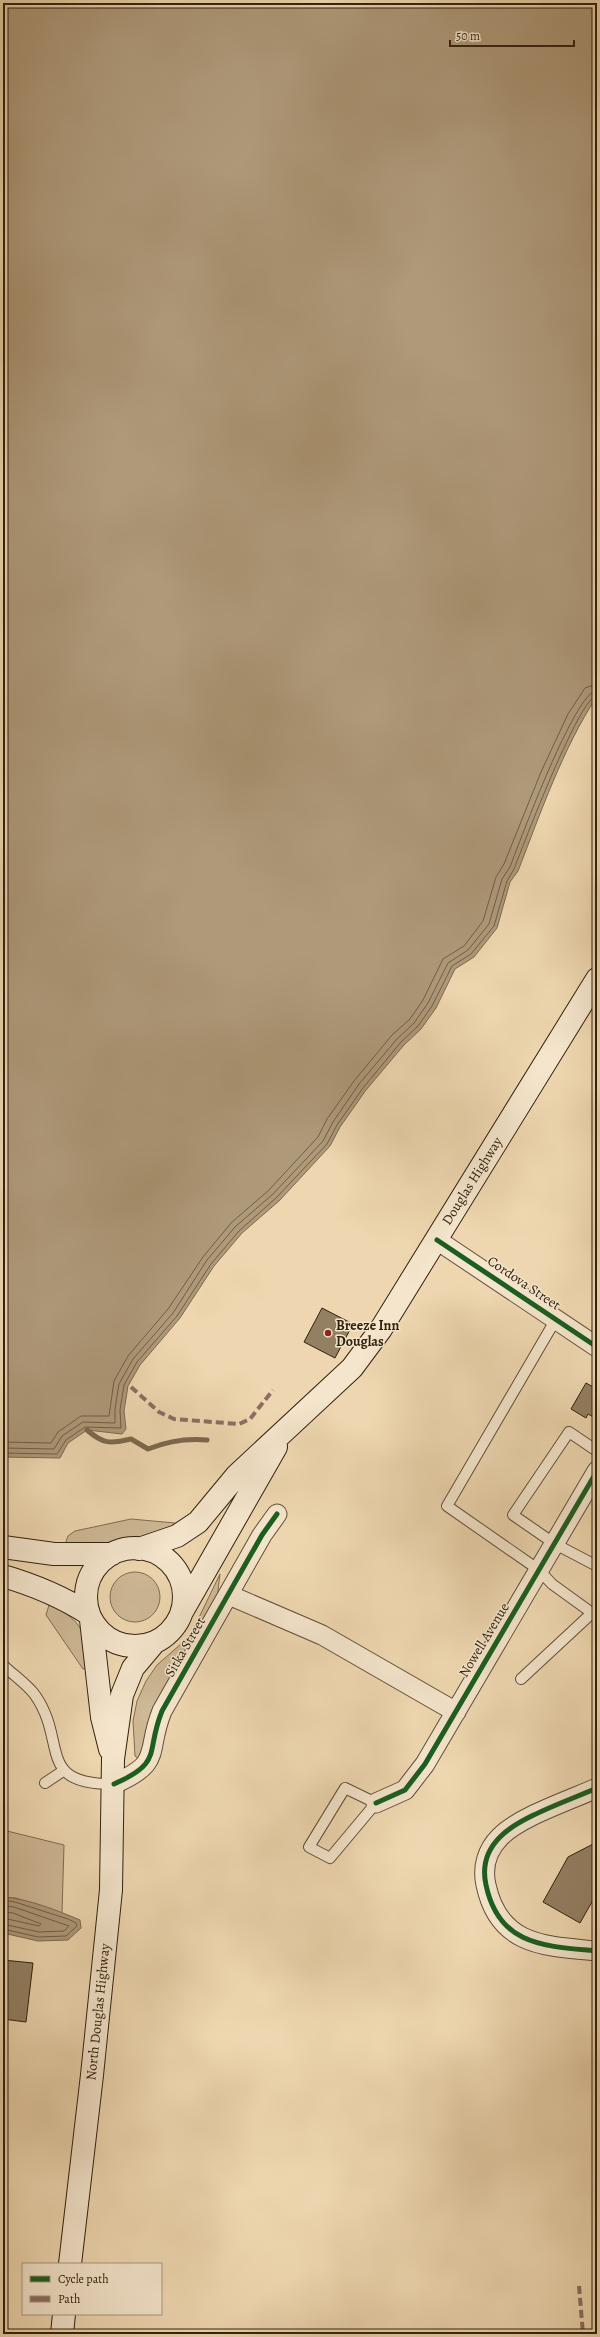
<svg xmlns="http://www.w3.org/2000/svg" width="600" height="2337" viewBox="0 0 600 2337" font-family="Alegreya,serif">
	<style>
		.green { fill: #ceb895; stroke: #806c52 }
		.water { fill: #ae9979; stroke: #7c694f }
		.lines { fill: none; stroke-linecap: round; stroke-linejoin: round }
		.shore { stroke: #705d44; stroke-width: 1 }
		.stream { stroke: #7c694f; stroke-width: 5 }
		.building { fill: #938063; stroke: #31210f }
		.service-casing { stroke: #604e37; stroke-width: 12 }
		.minor-casing { stroke: #604e37; stroke-width: 21 }
		.secondary-casing { stroke: #31210f; stroke-width: 24 }
		.service { stroke: #f4e5cc; stroke-width: 10 }
		.minor { stroke: #f4e5cc; stroke-width: 19 }
		.secondary { stroke: #f4e5cc; stroke-width: 22 }
		.quiet { stroke: #8d6e63; stroke-width: 4; stroke-dasharray: 8 4; stroke-linecap: butt }
		.cycleway-casing { stroke: #f4e5cc; stroke-width: 8 }
		.cycleway { stroke: #1b5e20; stroke-width: 5 }
		.poi-dot { fill: #8f2418; stroke: #f4e5cc; stroke-width: 1.5 }
		.labels { text-anchor: middle; dominant-baseline: central; stroke-width: 3; stroke-linejoin: round; paint-order: stroke }
		.street-label { font-size: 14px; fill: #31210f; stroke: #f4e5cc }
		.poi-label { font-size: 14px; font-weight: bold; fill: #31210f; stroke: #f4e5cc; text-anchor: start }
	</style>
	<rect width="100%" height="100%" fill="#eed7b0"/>
	<filter id="stains"><feTurbulence type="fractalNoise" baseFrequency=".005" numOctaves="4"/><feColorMatrix values="0 0 0 0 .2 0 0 0 0 .09 0 0 0 0 .02 0 0 0 .5 -.17"/></filter>
	<radialGradient id="worn" r=".72"><stop offset=".6" stop-color="#630" stop-opacity="0"/><stop offset="1" stop-color="#630" stop-opacity=".3"/></radialGradient>
	<path class="green" d="M131,1519L175,1523L180,1529L135,1543L67,1553L63,1550L68,1536L75,1531Z
		M110 1597a25 25 0 1 1 50 0a25 25 0 1 1-50 0Z
		M220,1574L217,1599L140,1760L135,1756L133,1721L137,1701L146,1681L157,1665L190,1636Z
		M49,1605C81,1618 90,1636 86,1669H83L46,1615Z
		M3,1830L64,1845L62,1913L16,1898L3,1897Z"/>
	<path class="water" d="M3,3H597V696C562,750 541,812 518,871L510,882L497,928L474,957L455,969L436,1008L421,1029L404,1045L366,1090L340,1127L330,1146L279,1201L242,1233L214,1266L180,1318L140,1365L128,1386L124,1411L126,1429L122,1434L87,1430L68,1443L60,1458L3,1457Z
		M3,1897C29,1899 56,1910 80,1920L81,1928L68,1940L38,1941L3,1933Z"/>
	<g class="lines">
		<path class="shore" d="M3,1442L51,1443L58,1432L81,1416H109L114,1381L128,1356L168,1309L203,1257L231,1223L269,1190L318,1137L327,1119L354,1081L392,1035L410,1019L423,1000L443,959L464,946L483,921L496,877L504,864L541,772L568,714L585,688L597,684
			M3,1448L54,1449L62,1436L83,1422L115,1423V1409L119,1384L133,1359L173,1313L207,1260L235,1227L273,1194L323,1141L333,1122L359,1084L397,1039L414,1023L428,1003L448,963L468,950L489,924L502,879L510,867C520,841 575,691 597,690
			M3,1453L57,1454L66,1440L85,1427L121,1428L120,1410L124,1385L137,1362L177,1316L211,1264L239,1231L276,1198L327,1144L337,1125L363,1088L401,1042L418,1026L432,1006L452,966L471,954L494,926L507,881L514,869C523,846 579,697 597,695
			M3,1900L15,1902L68,1919L76,1923L77,1926L66,1936L38,1937L3,1929
			M3,1906L14,1907L69,1926L64,1931L39,1932L3,1924
			M3,1912L13,1913L41,1924L39,1926L3,1918"/>
		<path class="stream" d="M87,1430C103,1444 110,1444 131,1439L148,1449C168,1441 186,1438 207,1440"/>
	</g>
	<path class="building" d="M322,1308L353,1324L335,1358L304,1342Z
		M586,1383L597,1389V1419L588,1414L586,1418L571,1409Z
		M597,1842V1893L580,1923L543,1902L568,1857Z
		M3,1960L33,1963L26,2022L3,2019Z"/>
	<g class="lines">
		<defs>
			<path id="service" d="M597,1451L569,1432L513,1515L555,1544L597,1566
				M3,1665C13,1675 27,1684 35,1695C68,1742 35,1785 114,1784
				M521,1679L592,1613L552,1584L539,1570L447,1506L556,1319
				M45,1783L63,1771
				M345,1788L376,1803L330,1858L309,1847Z"/>
			<path id="minor" d="M437,1240L597,1347
				M229,1595L322,1635L456,1712
				M114,1784C164,1762 145,1753 162,1711L262,1535L277,1514
				M597,1788C570,1800 519,1817 500,1837C487,1850 482,1867 486,1885C499,1946 544,1946 597,1951
				M376,1803L405,1790L425,1764L597,1471"/>
			<path id="secondary" d="M3,1547L54,1554H112
				M86 1597a49 49 0 1 1 98 0a49 49 0 1 1-98 0Z
				M139,1549L177,1536L198,1522L237,1475L352,1368L381,1329L597,979
				M3,1576C34,1585 61,1596 89,1614
				M183,1610L276,1447
				M91,1620L102,1717L110,1749
				M70,2264L92,2075L111,1890L113,1759L122,1695L133,1668L154,1643
				M62,2334L64,2314"/>
		</defs>
		<use href="#service" class="service-casing"/>
		<use href="#minor" class="minor-casing"/>
		<use href="#secondary" class="secondary-casing"/>
		<use href="#service" class="service"/>
		<use href="#minor" class="minor"/>
		<use href="#secondary" class="secondary"/>
		<path class="quiet" d="M131,1387L159,1412L174,1419L239,1424L250,1419L273,1390
			M579,2286L583,2334"/>
		<defs>
			<path id="cycleway" d="M437,1240L597,1347
				M114,1784C164,1762 145,1753 162,1711L262,1535L277,1514
				M597,1788C570,1800 519,1817 500,1837C487,1850 482,1867 486,1885C499,1946 544,1946 597,1951
				M376,1803L405,1790L425,1764L597,1471"/>
		</defs>
		<use href="#cycleway" class="cycleway-casing"/>
		<use href="#cycleway" class="cycleway"/>
	</g>
	<circle class="poi-dot" cx="328" cy="1333" r="4"/>
	<g class="labels">
		<g class="street-label">
			<text transform="translate(472 1181) rotate(-58)">Douglas Highway</text>
			<text transform="translate(524 1283) rotate(34)">Cordova Street</text>
			<text transform="translate(484 1640) rotate(-59)">Nowell Avenue</text>
			<text transform="translate(185 1647) rotate(-60)">Sitka Street</text>
			<text transform="translate(98 2012) rotate(-84)">North Douglas Highway</text>
		</g>
		<g class="poi-label">
			<text x="336" y="1325">Breeze Inn<tspan x="336" dy="16">Douglas</tspan></text>
		</g>
	</g>
	<rect width="600" height="2337" fill="none" stroke="#eed7b0" stroke-width="16"/>
	<rect x="4" y="4" width="592" height="2329" fill="none" stroke="#31210f" stroke-width="2"/>
	<rect x="8" y="8" width="584" height="2321" fill="none" stroke="#31210f"/>
	<rect x="22" y="2263" width="140" height="52" fill="#f4e5cc" stroke="#a69780"/>
	<rect x="30" y="2276" width="20" height="6" fill="#1b5e20" stroke="#a69780"/>
	<text x="58" y="2283" font-size="12" fill="#31210f">Cycle path</text>
	<rect x="30" y="2296" width="20" height="6" fill="#8d6e63" stroke="#a69780"/>
	<text x="58" y="2303" font-size="12" fill="#31210f">Path</text>
	<path d="M450 40v6h124v-6" fill="none" stroke="#31210f" stroke-width="2"/>
	<text x="456" y="40" font-size="12" fill="#31210f" stroke="#f4e5cc" stroke-width="3" paint-order="stroke">50 m</text>
	<rect width="100%" height="100%" filter="url(#stains)"/>
	<rect width="100%" height="100%" fill="url(#worn)"/>
</svg>
